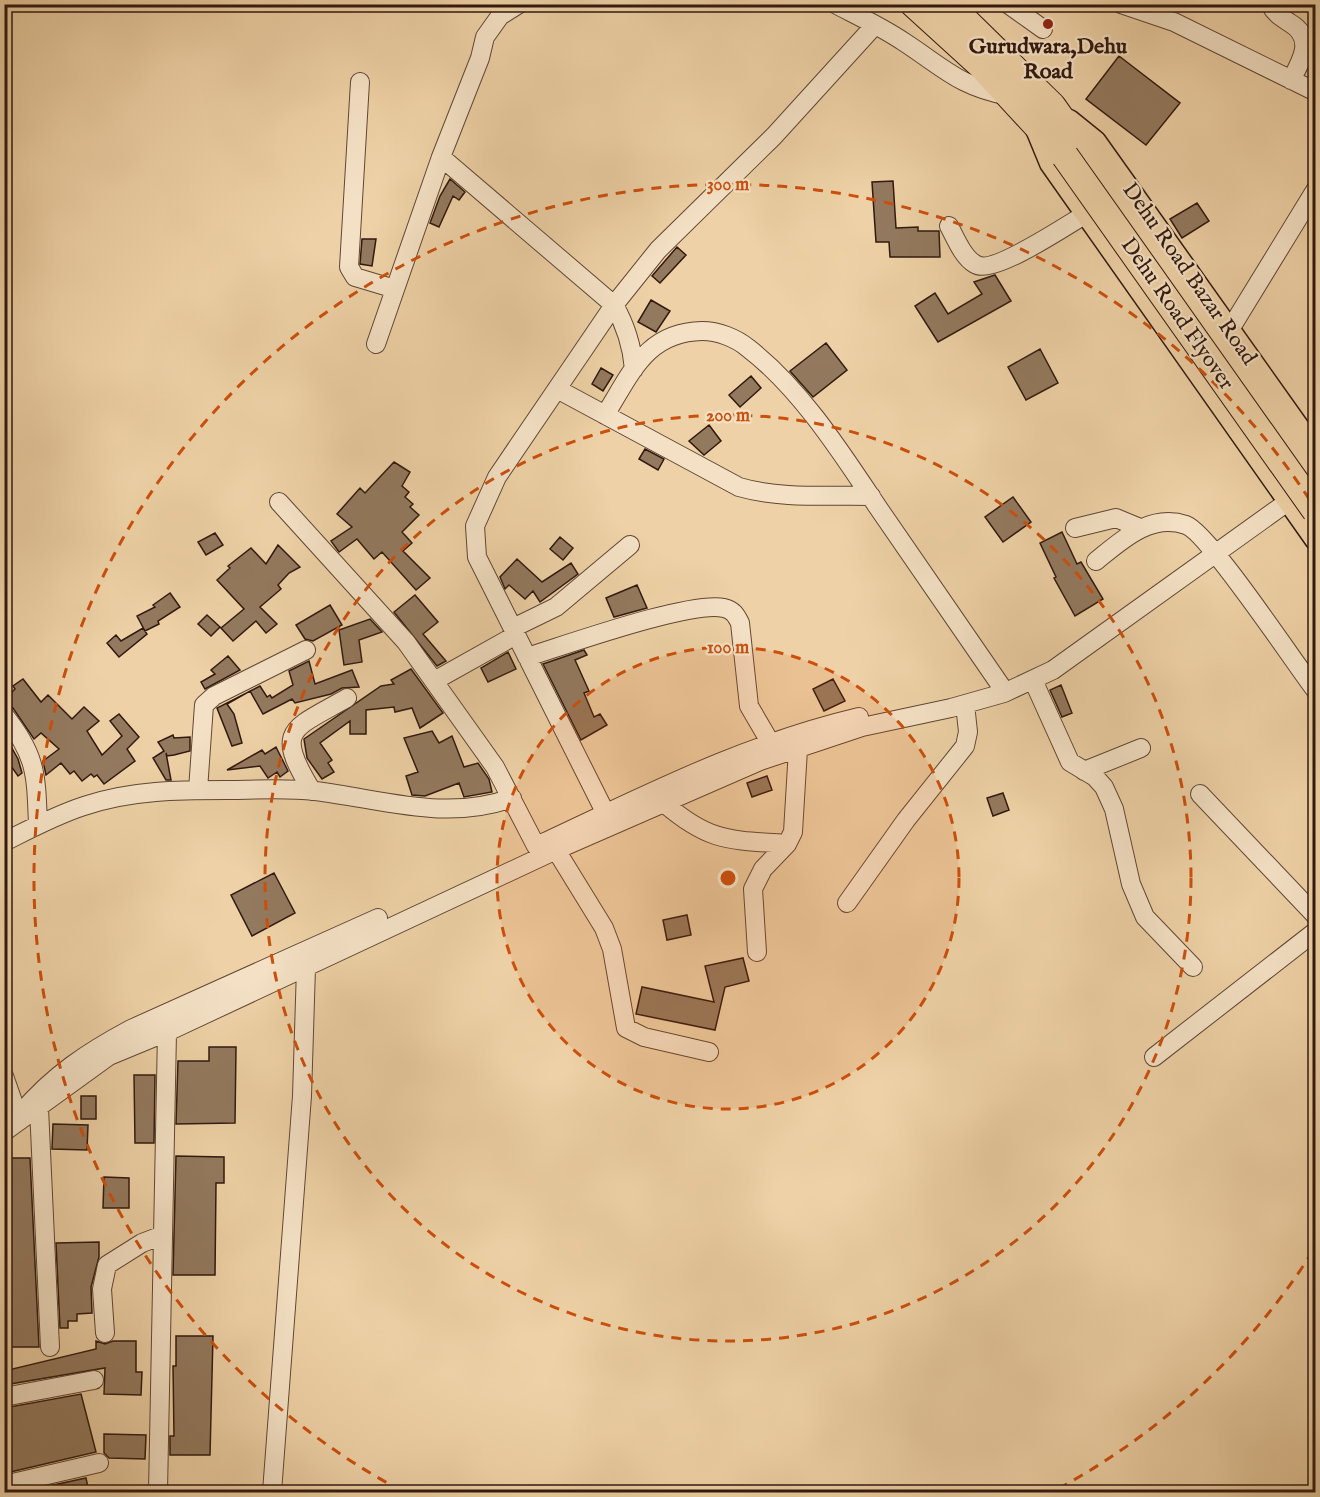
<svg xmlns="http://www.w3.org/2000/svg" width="1320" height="1497" viewBox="0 0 1320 1497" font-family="'IM FELL English',serif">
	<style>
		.building { fill: #93795e; stroke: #31190f; stroke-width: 1.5 }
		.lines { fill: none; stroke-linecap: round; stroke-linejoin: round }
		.minor-casing { stroke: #604735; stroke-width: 20 }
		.major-casing { stroke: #31190f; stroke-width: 25 }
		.highway-casing { stroke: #31190f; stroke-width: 29 }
		.minor { stroke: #f4e1c5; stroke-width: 18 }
		.major { stroke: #eed1a6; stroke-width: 22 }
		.highway { stroke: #eed1a6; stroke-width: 27 }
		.highway-bridge-casing { stroke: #31190f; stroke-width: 29; stroke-linecap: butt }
		.highway-bridge { stroke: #eed1a6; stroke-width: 27 }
		.ring { fill: none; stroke: #cd4f0c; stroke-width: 3; stroke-dasharray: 10 8 }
		.poi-dot { fill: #8f2418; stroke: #f4e1c5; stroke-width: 2 }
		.labels { text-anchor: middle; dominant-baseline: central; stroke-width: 4.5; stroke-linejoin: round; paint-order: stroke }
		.poi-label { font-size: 22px; font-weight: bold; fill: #31190f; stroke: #f4e1c5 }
		.street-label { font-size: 22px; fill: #31190f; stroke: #f4e1c5 }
		.centre { fill: #cd4f0c; stroke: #f4e1c5; stroke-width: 3 }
		.ring-label { font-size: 18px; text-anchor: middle; font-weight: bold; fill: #cd4f0c; stroke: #f4e1c5; stroke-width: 4.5; stroke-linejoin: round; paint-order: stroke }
	</style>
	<rect width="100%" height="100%" fill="#eed1a6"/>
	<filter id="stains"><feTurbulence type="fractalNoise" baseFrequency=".00333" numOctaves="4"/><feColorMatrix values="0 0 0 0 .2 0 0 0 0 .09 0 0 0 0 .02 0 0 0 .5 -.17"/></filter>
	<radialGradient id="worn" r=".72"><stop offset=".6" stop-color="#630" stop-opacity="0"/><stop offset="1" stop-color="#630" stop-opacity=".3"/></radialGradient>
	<path class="building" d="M1119,56L1180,103L1146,145L1086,99Z
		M450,179L465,192L459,200L453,196L439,227L430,223L440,196Z
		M893,181L896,228L918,227V231H939L940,257H890L889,242H876L872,182Z
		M1197,203L1209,221L1182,238L1170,219Z
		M362,239H376L372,266L360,264Z
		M677,247L686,255L660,283L652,276Z
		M995,275L1011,301L938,342L915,306L935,293L948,314L982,294L974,282Z
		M651,300L670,311L656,332L638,322Z
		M826,343L847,370L813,397L790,371Z
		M1040,349L1058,383L1026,400L1008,367Z
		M601,368L613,375L603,391L592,384Z
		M751,376L761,388L740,407L729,395Z
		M709,425L721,441L704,455L689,441Z
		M645,449L664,459L658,470L639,459Z
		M394,462L410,472L402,486L409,492L405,497L413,504L410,507L419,515L402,532L412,543L403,551L430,578L416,590L382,552L374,559L357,539L339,552L331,541L352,527L337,514L360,488L365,493Z
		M1013,497L1031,522L1003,542L985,517Z
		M1062,532L1077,564L1081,562L1103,599L1075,616L1054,578L1056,577L1040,543Z
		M215,533L223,545L206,555L198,542Z
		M560,537L573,548L563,560L550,549Z
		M278,545L300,567L289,573L278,585L281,589L260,607L277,624L266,633L256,621L233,641L221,628L244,609L217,580L230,568L228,566L251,548L266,564Z
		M517,559L542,582L571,563L578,574L540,602L533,591L525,599L509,585L505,589L500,577Z
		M637,585L647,608L614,617L606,598Z
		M170,593L180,607L158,621L159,624L145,631L137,616L155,607L153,605Z
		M415,595L438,622L423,634L446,661L437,666L394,612Z
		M330,605L342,625L313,641L305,639L296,625Z
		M207,615L220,627L211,636L198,624Z
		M370,619L382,632L359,640L362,662L344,665L339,630Z
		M143,628L147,634L119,657L107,643L116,635L121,641Z
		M584,650L587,655L575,660L589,691L584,693L594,717L600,714L607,725L581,740L543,664Z
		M508,652L516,669L488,682L481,668Z
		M228,656L240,670L205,689L201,682L215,674L211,670Z
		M309,661L315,684L352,670L359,687L342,688L331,694L295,703L292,699L263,714L250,691L227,704L234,714L242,743L232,746L217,708L260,686L267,697L270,695L272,698L293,685L289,671Z
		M411,669L443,713L420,728L412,708L395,712L394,707L366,710V734H350V721L320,743L332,760L328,763L334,772L322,779L307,758L304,739L381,686L394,684L391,680Z
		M23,679L41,702L48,695L72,719L84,707L99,721L87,731L102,755L122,736L110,721L119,714L139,737L127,749L135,761L104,784L97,775L94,777L91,774L82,781L74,771L70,774L61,763L46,775L43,761L59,749L41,733L34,739L13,708L4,704V700L15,689L13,686Z
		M833,679L845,701L824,711L813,689Z
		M1061,685L1072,713L1062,717L1050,690Z
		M432,731L439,743L452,736L464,767L478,763L489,779L492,792L464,797L459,783L425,796L412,795L406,776L418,772L404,738Z
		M4,734L18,759L22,773L18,776L4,756Z
		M173,735L174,738L190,737V751L174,755L167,756L166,753L171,780H166L153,758L164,751L158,742Z
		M276,747L288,771L280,777L277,772L268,778L260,766L227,770L262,750L265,754Z
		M767,776L772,790L752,797L747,783Z
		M1003,793L1009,810L993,816L987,798Z
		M274,873L295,913L252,936L231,895Z
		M687,915L691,935L667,940L663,920Z
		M743,958L749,981L725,987L715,1030L636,1014L642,987L714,1002L705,966Z
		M209,1047H236L235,1123L176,1124L178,1061H209Z
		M134,1075H155L154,1143H135Z
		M81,1096H96V1119H81Z
		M53,1124L88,1125L87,1150L52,1149Z
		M176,1156L224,1157V1183H216L215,1275H173Z
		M4,1158H30L39,1347H4Z
		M104,1177L129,1178V1208H103Z
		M99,1242V1257L91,1287L92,1313L77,1314V1321H68V1328H60L56,1243Z
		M176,1336H213L210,1455H170V1436H174L173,1366H176Z
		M96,1341L105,1344L113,1341H136V1372H142L141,1395L104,1394L105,1368L4,1385V1371L96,1349Z
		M81,1394L96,1452L6,1473L4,1408Z
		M104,1434L146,1435L145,1459L109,1458L104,1453Z
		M86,1478L89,1492H21Z"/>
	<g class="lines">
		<defs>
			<path id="minor" d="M835,4C858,16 882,27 904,42C944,68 960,87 1009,96
				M1008,4L1043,29
				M1121,4L1174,22L1316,92
				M1270,4C1275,14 1281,17 1290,23C1315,38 1302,60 1291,80
				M360,82L349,267L355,277L395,289
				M441,157L614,305C626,326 632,345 634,369
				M949,226C956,239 963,257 975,264C992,276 1067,225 1086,214
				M1229,331L1316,189
				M376,344L441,157L480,58L485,37L500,16L519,4
				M557,389L739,487C780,499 828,495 871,496
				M605,415C631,374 646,332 702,331C718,331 736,338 748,348C800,388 841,452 877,506C918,566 959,626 1001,686
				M279,502L406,642L495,767L536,846
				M1075,528L1116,518L1140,528
				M1096,561C1122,540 1150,513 1186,525C1208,532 1295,664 1316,691
				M513,628L556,607L630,545
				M527,657C566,645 692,600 724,608C733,610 736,615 740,623L749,706L770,742
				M1033,680L1070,762L1095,777L1104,787L1114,809L1131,884L1145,917L1193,967
				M434,681L516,635
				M4,715C37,756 36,775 38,825
				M1084,771L1141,748
				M198,790L204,705L214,696L306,650
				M312,791C274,729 291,730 347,698
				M1200,794L1316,916
				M664,803C709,842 729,840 787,844
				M606,814L477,557L475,526L497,477L614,305L658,250L774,136L875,25
				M4,842C30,829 56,815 84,806C133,789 186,790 237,790C263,789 290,788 315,791C382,799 446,822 512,798
				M545,842C650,793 745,744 859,717
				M556,850L604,928L612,949L626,1028L644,1037L709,1052
				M847,903L906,820L965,746L968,732L965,704
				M757,952L753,889L763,869L787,844L793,832L798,749
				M1154,1057L1316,931
				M4,1076L18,1116
				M39,1108L50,1347
				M21,1113C53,1075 88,1052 131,1029L378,918
				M4,1132L109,1056L167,1032L556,850L760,761L862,727L951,708L1004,693L1053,670L1300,493
				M105,1333L102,1289L107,1265L142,1243L163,1235
				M4,1397L94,1380
				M4,1485L99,1463
				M158,1492L167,1032
				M272,1492L302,1096L306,968"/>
			<path id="major" d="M1069,121L1095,142L1316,453
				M1037,129L1051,163L1316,539"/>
			<path id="highway" d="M914,4L981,65L1065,156
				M948,4L1052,106L1316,478"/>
		</defs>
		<use href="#minor" class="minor-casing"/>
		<use href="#major" class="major-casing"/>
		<use href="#highway" class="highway-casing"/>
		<use href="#minor" class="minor"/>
		<use href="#major" class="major"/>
		<use href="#highway" class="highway"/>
		<defs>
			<path id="highway-bridge" d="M1065,156L1316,511"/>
		</defs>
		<use href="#highway-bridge" class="highway-bridge-casing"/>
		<use href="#highway-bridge" class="highway-bridge"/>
	</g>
	<circle cx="728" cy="878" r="231" fill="#cd4f0c" fill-opacity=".12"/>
	<g class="ring">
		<circle cx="728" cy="878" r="231"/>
		<circle cx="728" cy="878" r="463"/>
		<path d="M1313 1251A694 694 0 0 1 1054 1491M402 1491A694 694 0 1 1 1313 505"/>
	</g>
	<circle class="poi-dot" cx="1048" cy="24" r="6"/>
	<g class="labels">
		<g class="poi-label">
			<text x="1048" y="47">Gurudwara,Dehu<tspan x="1048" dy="25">Road</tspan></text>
		</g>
		<g class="street-label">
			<text transform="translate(1189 274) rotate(55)">Dehu Road Bazar Road</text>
			<text transform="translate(1177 314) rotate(55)">Dehu Road Flyover</text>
		</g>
	</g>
	<circle cx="728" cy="878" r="9" class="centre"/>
	<g class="ring-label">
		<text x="728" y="190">300 m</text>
		<text x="728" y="421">200 m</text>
		<text x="728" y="653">100 m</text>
	</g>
	<rect width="1320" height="1497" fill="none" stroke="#eed1a6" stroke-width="24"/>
	<rect x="6" y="6" width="1308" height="1485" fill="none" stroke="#31190f" stroke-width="3"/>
	<rect x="12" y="12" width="1296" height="1473" fill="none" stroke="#31190f" stroke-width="1.5"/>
	<rect width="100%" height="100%" filter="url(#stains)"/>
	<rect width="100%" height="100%" fill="url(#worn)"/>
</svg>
